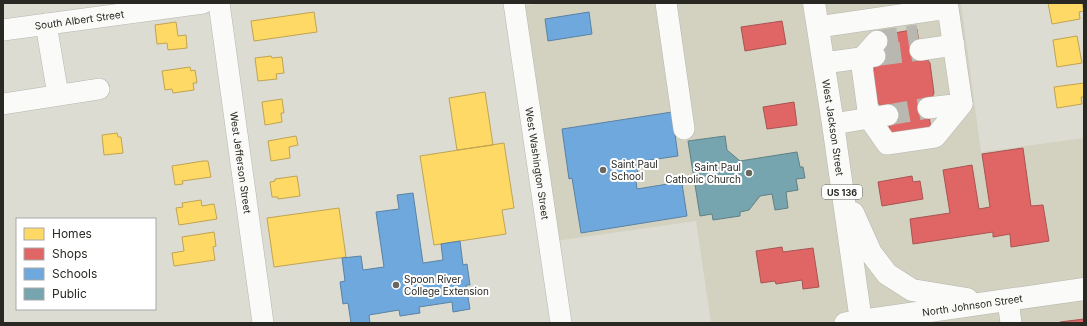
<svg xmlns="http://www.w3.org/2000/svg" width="1087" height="326" viewBox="0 0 1087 326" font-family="Inter,sans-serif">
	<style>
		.built { fill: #d3d1c0 }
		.homes { fill: #ffd966; stroke: #bfa452 }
		.shops { fill: #e06666; stroke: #a95352 }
		.schools { fill: #6fa8dc; stroke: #5a82a4 }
		.public { fill: #76a5af; stroke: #5f8085 }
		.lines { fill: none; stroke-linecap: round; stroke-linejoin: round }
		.minor-tunnel { stroke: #b9b8b0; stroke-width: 21; stroke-dasharray: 21 10; stroke-linecap: butt }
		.minor-casing { stroke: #b6b6af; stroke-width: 22 }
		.major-casing { stroke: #b6b6af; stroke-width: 23 }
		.minor { stroke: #fafaf8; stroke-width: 21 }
		.major { stroke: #fafaf8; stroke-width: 22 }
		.poi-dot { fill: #686760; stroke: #fff; stroke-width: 1.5 }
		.labels { text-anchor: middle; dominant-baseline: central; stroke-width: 4; stroke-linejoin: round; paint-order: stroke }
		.shield { fill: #fff; stroke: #696864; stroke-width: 1 }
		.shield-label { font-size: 9px; font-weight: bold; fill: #292822 }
		.street-label { font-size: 10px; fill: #292822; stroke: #fff }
		.poi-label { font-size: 10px; fill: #292822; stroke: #fff; text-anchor: start }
	</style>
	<rect width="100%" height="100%" fill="#dddcd3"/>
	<path class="built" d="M544,3H961L981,152L1084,138V323H711L696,221L549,242L515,7Z"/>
	<path class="homes" d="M1048,3H1082L1084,11L1079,12L1080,19L1052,24Z
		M314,12L317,32L254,41L251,21Z
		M176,22L178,36L186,35L187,48L168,50L167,43L157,44L155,25Z
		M1077,36L1082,63L1057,67L1053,40Z
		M271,56L272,58L282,57L284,73L276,74L277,79L258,81L255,58Z
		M190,67L191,71L195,70L197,83H193L194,90L173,93L172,89L165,90L162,71Z
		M1084,83V97H1081L1082,104L1057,108L1054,87Z
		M485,92L493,145L457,150L449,98Z
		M282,99L284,113H281L282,122L265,125L262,102Z
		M117,133L118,137H121L123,153L104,155L102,135Z
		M296,136L298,145L289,147L290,158L271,161L268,141Z
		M504,143L514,208L502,210L506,234L434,245L420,156Z
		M203,161H208L211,177L182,181L183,184L175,185L172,166Z
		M297,176L300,196L278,199V197H272L270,182L275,181V179Z
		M201,200L202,206L214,204L217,219L179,225L176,208L183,207L182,203Z
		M339,208L346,257L274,267L267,218Z
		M214,232L216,246L213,247L215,260L174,266L172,253L184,251L182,237Z"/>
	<path class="shops" d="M782,21L786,44L745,51L741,27Z
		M917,29L920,50L930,63L934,93L928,108L931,129L890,135L888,115L877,101L873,72L880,55L877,36Z
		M794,102L797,125L767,129L763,107Z
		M1023,148L1031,206L1043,205L1049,241L1011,247L1010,234L993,237V232L913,244L910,219L950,213L943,170L972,165L979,209L990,207L982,154Z
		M912,176L913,182L920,181L923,199L882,206L878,182Z
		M782,247L783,252L813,248L819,287L803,289L802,280L776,284L775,281L761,283L756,251Z
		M1084,319V323H1060V322Z"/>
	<path class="schools" d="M589,12L592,34L548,41L545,19Z
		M672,112L678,156L636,162L639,181H636L637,189L674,183V178L681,177L687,216L581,233L572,178L569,179L562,129Z
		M413,193L423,263L443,260L441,244L460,241L463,265L467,264L470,285H466L470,309L453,312L452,302L419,307L420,313L400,316L399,310L369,315L370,323H351L348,303L343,304L340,282L345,281L342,258L361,256L363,270L384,267L376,212L399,209L397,195Z"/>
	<path class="public" d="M725,136L727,150L740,161L797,152L800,167H803L805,178L796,179L798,190L786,192L788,208L775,210L772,194L760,196L749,210L740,212V216L713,220L712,214L700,216L688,141Z"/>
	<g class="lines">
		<path class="minor-tunnel" d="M877,41L918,35
			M880,55L920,50
			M888,115L928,108"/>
		<defs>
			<g id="minor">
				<path id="s1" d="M219,3L263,323"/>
				<path id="s2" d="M514,3L561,323"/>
				<path d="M666,3L684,129"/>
				<path d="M46,24L58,95"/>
				<path d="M818,27L948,8L962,104L928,108"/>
				<path id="s3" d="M3,30L203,3"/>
				<path d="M877,41L861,59L869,118L887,144L935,137L962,104"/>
				<path d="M920,50L954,45"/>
				<path d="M824,63L875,56"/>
				<path d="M3,104L99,89"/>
				<path d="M833,124L888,115"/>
				<path d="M1008,300L1011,323"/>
				<path d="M845,323L861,321V323"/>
			</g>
			<g id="major">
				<path id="s4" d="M814,3L833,124L861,321L1084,289"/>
				<path d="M853,213L871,253L887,274L912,290L967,299"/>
			</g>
		</defs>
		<use href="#minor" class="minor-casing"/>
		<use href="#major" class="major-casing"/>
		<use href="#minor" class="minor"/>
		<use href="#major" class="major"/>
	</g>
	<g class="poi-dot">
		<circle cx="603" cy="170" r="4"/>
		<circle cx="749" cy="173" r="4"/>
		<circle cx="396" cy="285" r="4"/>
	</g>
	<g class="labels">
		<rect class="shield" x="822" y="185" width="40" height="14" rx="3"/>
		<g class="shield-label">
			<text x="842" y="192">US 136</text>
		</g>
		<g class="street-label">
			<text stroke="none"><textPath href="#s3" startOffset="77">South Albert Street</textPath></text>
			<text stroke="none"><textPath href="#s4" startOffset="126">West Jackson Street</textPath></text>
			<text stroke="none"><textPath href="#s1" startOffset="161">West Jefferson Street</textPath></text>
			<text stroke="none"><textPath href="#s2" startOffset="162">West Washington Street</textPath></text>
			<text stroke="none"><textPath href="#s4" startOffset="434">North Johnson Street</textPath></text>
		</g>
		<g class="poi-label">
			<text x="611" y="164">Saint Paul<tspan x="611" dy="12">School</tspan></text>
			<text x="741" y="167" text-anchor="end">Saint Paul<tspan x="741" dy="12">Catholic Church</tspan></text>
			<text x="404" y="279">Spoon River<tspan x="404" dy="12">College Extension</tspan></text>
		</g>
	</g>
	<rect width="1087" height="326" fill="none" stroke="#292822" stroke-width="8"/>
	<rect x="16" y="218" width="140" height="92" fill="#ffffff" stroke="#a9a9a7"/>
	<rect x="24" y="228" width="20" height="12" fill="#ffd966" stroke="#a9a9a7"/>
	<text x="52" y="238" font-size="12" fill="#292822">Homes</text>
	<rect x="24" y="248" width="20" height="12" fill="#e06666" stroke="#a9a9a7"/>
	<text x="52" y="258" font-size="12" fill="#292822">Shops</text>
	<rect x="24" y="268" width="20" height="12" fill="#6fa8dc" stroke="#a9a9a7"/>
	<text x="52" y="278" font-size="12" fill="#292822">Schools</text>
	<rect x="24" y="288" width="20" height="12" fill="#76a5af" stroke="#a9a9a7"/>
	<text x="52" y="298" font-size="12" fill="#292822">Public</text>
</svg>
